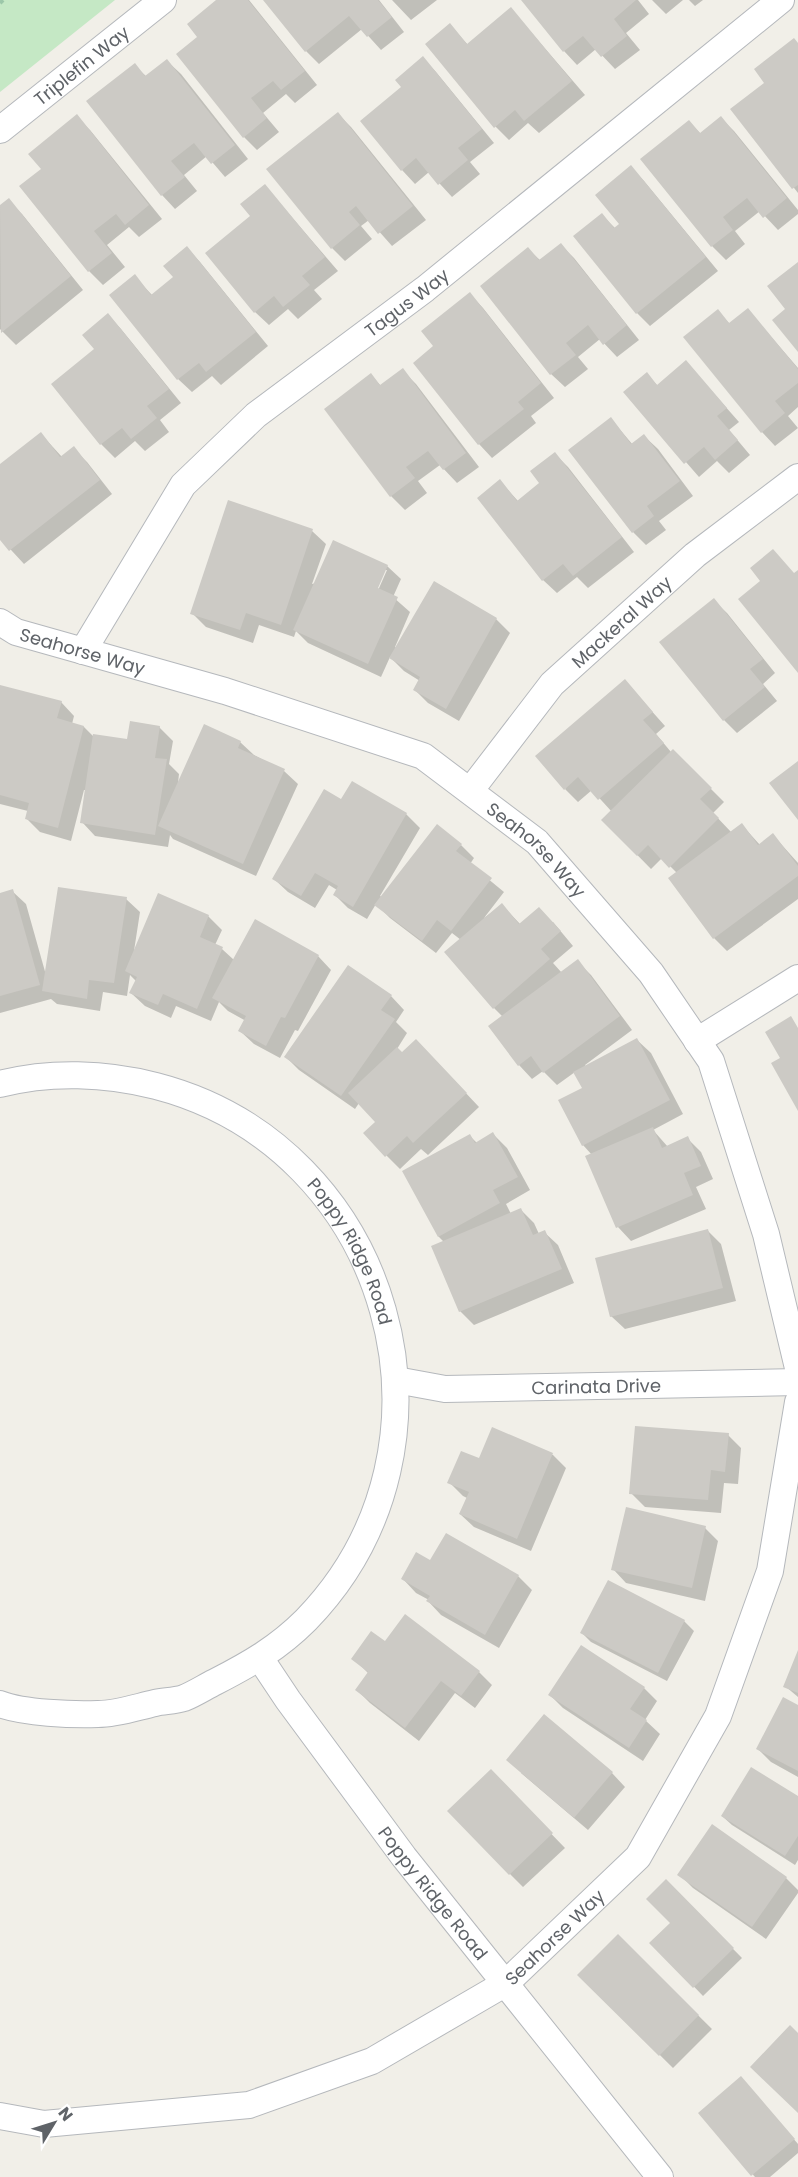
<svg xmlns="http://www.w3.org/2000/svg" width="798" height="2177" viewBox="0 0 798 2177" font-family="Poppins,sans-serif">
	<style>
		.green { fill: #c5e8c5 }
		.shadow { fill: #0003; fill-rule: evenodd }
		.building { fill: #cccac5 }
		.lines { fill: none; stroke-linecap: round; stroke-linejoin: round }
		.street-casing { stroke: #b5b8bc; stroke-width: 28 }
		.path { stroke: #9cc7a9; stroke-width: 4; stroke-dasharray: 6 3; stroke-linecap: butt }
		.street { stroke: #fff; stroke-width: 26 }
		.labels { text-anchor: middle; dominant-baseline: central; stroke-width: 4.5; stroke-linejoin: round; paint-order: stroke }
		.street-label { font-size: 18px; fill: #5f6368; stroke: #fff }
	</style>
	<rect width="100%" height="100%" fill="#f1efe8"/>
	<path class="green" d="M0,0H115L0,92Z"/>
	<path class="shadow" d="M219,0H249L317,85L295,103L286,94L263,113L279,132L257,150L244,137L199,37Z
		M265,0H379L404,32L381,50L362,29L319,64L306,51Z
		M392,0H437L411,20Z
		M523,0H638L649,14L626,33L640,50L615,69L596,49L577,65L564,51Z
		M652,0H683L666,14Z
		M689,0H703L695,6Z
		M511,9L585,95L539,133L528,123L509,140L495,126L450,25L468,45Z
		M798,44V193L732,109L767,83Z
		M423,58L436,72L494,143L470,162L480,174L452,197L429,172L415,184L402,170Z
		M167,61L181,74L248,159L225,177L207,156L184,175L197,191L175,209L162,195L134,65L147,77Z
		M338,114L351,127L426,220L392,246L369,220L361,226L372,239L345,261L332,248Z
		M77,117L90,130L162,219L139,237L129,227L107,245L125,267L103,285L89,271L21,186L43,169Z
		M721,118L734,131L798,210V214L778,230L760,211L735,231L745,244L726,260L712,246L642,160L689,122L701,134Z
		M631,167L644,181L718,271L650,326L637,313L602,215L616,229L621,224Z
		M265,186L338,271L314,290L322,299L298,319L288,309L269,325L255,312L252,216Z
		M8,200L22,214L83,290L16,345L0,329V207Z
		M561,245L574,258L639,340L617,357L600,339L578,357L588,369L565,387L551,374L528,249L541,261Z
		M187,248L200,262L268,346L221,385L212,376L192,392L178,379L111,295L134,276L153,296L175,278Z
		M470,294L483,308L554,398L531,416L536,423L492,458L479,444L415,363L436,347Z
		M748,310L798,368V407L788,416L798,428L775,446L762,432L717,311L730,324Z
		M108,315L121,329L181,403L160,420L169,432L145,451L135,441L115,458L101,444L53,384L96,349Z
		M686,362L739,422L729,430L750,455L729,473L717,461L699,477L625,392L646,374L658,386Z
		M402,370L416,384L479,467L457,483L440,465L418,481L427,493L405,510L391,496L326,409L371,375L381,386Z
		M611,419L633,445L644,436L658,449L693,496L659,521L666,530L646,545L633,532Z
		M41,434L62,457L73,448L87,462L112,494L24,564L0,538V466Z
		M555,454L568,467L634,552L588,588L577,577L557,593L543,580L500,481L518,501L541,483Z
		M229,502L312,531L326,544L312,584L387,566L401,579L393,597L410,612L395,647L397,648L434,583L496,619L510,633L459,721L428,703L415,690L420,681L404,671L390,657L381,677L308,643L296,631L294,637L259,625L253,643L206,627L192,613ZM384,570H387L376,595L373,594Z
		M713,600L727,613L775,673L763,684L777,701L737,733L724,720Z
		M625,681L665,726L656,734L671,752L673,751L724,802L713,813L732,833L742,825L760,845L773,835L798,863V899L727,951L714,938L677,873L662,858L651,869L603,820L612,812L592,790L578,802L565,789Z
		M0,686L61,702L74,716L72,724L84,727L94,737L128,741L159,727L173,741L169,764L179,774L178,783L240,742L254,755L284,771L298,784L256,876L173,839L170,835L168,847L95,836L82,822L86,790H84L71,841L40,832L27,819L28,811L0,804Z
		M353,783L406,814L420,828L380,896L382,897L461,845L474,858L470,864L504,892L484,918L502,905L521,925L553,922L573,946L553,963L562,973L577,961L591,975L632,1030L585,1065L586,1067L637,1040L651,1053L683,1114L653,1130L668,1147L687,1138L701,1152L713,1179L696,1187L706,1209L631,1241L618,1227L587,1157L592,1155L583,1145L584,1088L575,1072L557,1085L543,1071L532,1079L519,1065L503,1017L494,1008L461,940L452,933L436,953L390,918L376,904L367,919L348,908L335,895L337,890L329,885L315,908L288,892L274,879L342,801Z
		M12,891L26,904L46,975L126,899L140,912L134,951L208,916L222,930L215,945L222,949L234,960L318,956L331,970L298,1031L295,1030L280,1058L254,1044L240,1031L246,1021L228,1011L219,1002L211,1021L176,1006L171,1018L145,1006L131,993L136,981L130,975L127,996L103,992L100,1011L57,1004L51,999L0,1013V894Z
		M391,996L404,1010L396,1022L407,1033L397,1049L402,1054L430,1055L479,1107L428,1155L421,1149L400,1169L386,1155L377,1122L359,1103L355,1109L299,1070L286,1057Z
		M493,1134L507,1148L530,1190L506,1204L511,1214L520,1209L534,1223L539,1234L544,1232L558,1245L574,1283L474,1325L460,1311L444,1242L439,1237L404,1172L470,1136L477,1143Z
		M708,1231L721,1244L736,1301L625,1329L611,1316Z
		M493,1429L553,1455L566,1468L531,1551L474,1527L460,1514L467,1498L463,1496L449,1482L480,1460Z
		M728,1435L741,1448L738,1484L724,1483L721,1513L645,1507L631,1493Z
		M705,1528L718,1541L705,1601L626,1583L613,1569Z
		M446,1535L518,1576L532,1590L499,1648L441,1615L428,1601L429,1600L416,1593L403,1579L431,1562Z
		M609,1582L684,1621L694,1631L667,1681L591,1642L582,1633Z
		M385,1643L479,1672L492,1685L475,1708L455,1693L419,1741L370,1703L357,1690L369,1674L353,1658Z
		M798,1654V1697L785,1686Z
		M644,1688L657,1701L645,1720L660,1734L643,1761L563,1708L550,1695Z
		M798,1707V1777L771,1762L758,1749Z
		M521,1773H612L625,1787L588,1830Z
		M504,1785L565,1848L523,1887L510,1874Z
		M798,1797V1860L795,1865L732,1825L722,1816Z
		M679,1874L786,1878L798,1890V1893L766,1939L693,1888Z
		M666,1881L742,1958L703,1996L652,1943L672,1924Z
		M618,1936L712,2029L673,2068L579,1975Z
		M750,2088L798,2144V2153L770,2177H755L700,2113Z"/>
	<path class="building" d="M216,0H248L305,71L281,90L273,81L251,98L267,118L243,138L176,54L197,37L187,24Z
		M263,0H378L392,17L367,37L349,16L305,52Z
		M521,0H636L614,19L627,36L601,57L583,36L563,52Z
		M511,7L572,81L524,121L515,110L494,128L425,44L450,23L467,44Z
		M794,38L798,43V185L792,189L730,109L764,83L754,69Z
		M423,56L482,129L458,148L468,160L438,185L416,158L401,171L360,121L401,87L395,80Z
		M167,59L235,145L211,164L194,143L171,161L185,177L161,196L86,101L135,63L145,76Z
		M338,112L413,206L378,234L356,206L349,212L360,225L331,249L266,169Z
		M77,114L149,205L125,225L116,214L94,231L112,253L88,272L19,186L41,169L28,154Z
		M721,116L787,198L763,218L747,198L723,217L733,230L711,247L640,159L689,120L700,133Z
		M631,165L706,257L636,314L573,236L602,213L614,228L619,224L595,195Z
		M265,184L325,257L302,276L310,285L283,307L274,296L254,313L205,253L250,216L240,204Z
		M9,198L71,276L1,333L0,205Z
		M561,243L627,325L603,345L588,325L566,343L576,355L550,375L480,286L528,247L539,260Z
		M187,246L256,332L206,372L199,363L177,380L109,295L135,274L151,295L173,277L163,266Z
		M798,262V352L772,320L785,309L767,286Z
		M470,292L541,383L518,402L524,409L478,445L413,363L433,346L421,331Z
		M748,308L798,369V383L775,401L785,413L761,433L683,337L718,309L729,323Z
		M108,313L169,389L147,406L157,418L131,439L122,428L100,445L51,384L94,349L82,335Z
		M686,360L727,408L717,416L738,440L715,460L704,447L684,464L623,392L647,372L657,385Z
		M403,368L466,453L443,470L428,451L406,467L415,478L390,497L324,409L371,373L380,385Z
		M611,417L631,444L644,434L680,481L647,506L654,516L632,533L568,450Z
		M41,432L60,457L74,446L100,480L9,551L0,540V464Z
		M555,452L622,537L573,576L563,564L542,581L477,498L500,479L517,501L539,483L530,471Z
		M228,500L313,529L281,625L246,613L240,630L190,614Z
		M333,540L388,565L378,588L398,597L368,664L293,630Z
		M773,549L794,573L798,570V673L738,599L760,581L750,568Z
		M434,581L497,618L446,709L413,690L420,677L389,658Z
		M714,598L763,659L750,669L765,687L723,721L659,642Z
		M625,679L653,712L643,720L664,743L598,800L578,777L564,790L535,756Z
		M0,685L62,701L57,718L84,726L58,828L25,819L29,803L0,795Z
		M130,721L160,726L155,758L167,759L155,835L80,823L93,734L127,739Z
		M204,724L241,741L238,748L285,769L243,864L158,826Z
		M673,749L712,788L700,799L719,818L669,868L648,845L637,856L601,820Z
		M798,761V820L769,783Z
		M352,781L407,813L353,907L333,895L338,886L315,873L301,896L272,879L324,789L341,799Z
		M742,823L758,845L773,833L798,866V876L713,939L668,878Z
		M437,824L462,844L456,851L492,878L451,931L437,920L422,941L374,905Z
		M58,887L127,897L114,983L89,980L87,999L42,991Z
		M13,889L40,985L0,996V893Z
		M158,893L209,915L200,937L223,947L197,1009L163,994L158,1005L129,993L137,977L125,971Z
		M502,903L519,924L539,907L561,931L541,949L550,959L493,1009L444,952Z
		M255,919L319,955L285,1018L281,1017L266,1046L238,1031L246,1016L212,998Z
		M578,959L620,1016L543,1073L531,1056L518,1066L488,1026Z
		M348,965L392,995L381,1010L395,1019L341,1096L284,1057Z
		M791,1016L798,1028V1111L771,1063L780,1058L765,1032Z
		M637,1038L670,1100L582,1146L558,1100L582,1088L573,1072Z
		M416,1039L467,1093L413,1143L407,1136L385,1157L363,1133L375,1122L348,1093L397,1047L402,1052Z
		M653,1127L662,1148L688,1136L701,1166L684,1173L693,1195L616,1228L585,1156Z
		M493,1132L518,1177L493,1190L500,1203L438,1237L402,1171L470,1134L475,1143Z
		M521,1208L533,1235L545,1230L562,1269L459,1312L431,1246Z
		M708,1229L723,1288L610,1317L595,1258Z
		M635,1426L729,1433L725,1472L711,1470L708,1500L629,1494Z
		M492,1427L553,1453L517,1539L459,1514L469,1492L447,1483L461,1451L479,1458Z
		M626,1507L706,1526L692,1588L611,1570Z
		M446,1533L519,1575L485,1635L426,1601L430,1596L401,1579L416,1552L430,1560Z
		M608,1580L685,1620L658,1673L580,1633Z
		M405,1614L480,1671L461,1696L441,1681L405,1728L355,1690L368,1672L351,1659L371,1631L385,1641Z
		M581,1645L645,1687L630,1709L647,1720L629,1748L548,1695Z
		M798,1650V1693L783,1687Z
		M783,1697L798,1705V1771L756,1749Z
		M544,1714L613,1772L574,1818L506,1760Z
		M751,1767L798,1796V1836L785,1856L721,1816Z
		M491,1769L553,1833L509,1875L447,1811Z
		M712,1824L787,1877L752,1927L677,1875Z
		M666,1879L734,1948L693,1988L649,1943L670,1923L646,1899Z
		M618,1934L699,2015L659,2056L577,1975Z
		M790,2025L798,2033V2113L750,2067Z
		M741,2076L795,2139L751,2176L698,2113Z"/>
	<g class="lines">
		<defs>
			<g id="street">
				<path id="s1" d="M0,130L163,0"/>
				<path id="s2" d="M0,622L16,632L225,691L423,756L537,842L651,973L711,1061L766,1234L798,1368"/>
				<path id="s3" d="M83,651L183,485L256,415L425,289L781,0"/>
				<path id="s4" d="M470,791L552,684L695,555L798,477"/>
				<path d="M697,1041L798,978"/>
				<path id="s5" d="M0,1084C50,1071 106,1073 156,1086C391,1147 476,1445 306,1620C278,1648 250,1664 215,1682C205,1687 194,1694 184,1698C175,1701 164,1701 155,1703C137,1707 117,1714 98,1714C73,1715 23,1713 0,1704"/>
				<path id="s6" d="M396,1380L445,1389L798,1382"/>
				<path id="s7" d="M260,1658L288,1700L404,1857L660,2177"/>
				<path id="s8" d="M0,2116L44,2124L249,2105L372,2061L506,1983L638,1857L718,1716L770,1571L798,1402"/>
			</g>
		</defs>
		<use href="#street" class="street-casing"/>
		<path class="path" d="M0,3L3,0"/>
		<use href="#street" class="street"/>
	</g>
	<g class="labels">
		<g class="street-label">
			<text stroke="none"><textPath href="#s1" startOffset="104">Triplefin Way</textPath></text>
			<text stroke="none"><textPath href="#s3" startOffset="483">Tagus Way</textPath></text>
			<text stroke="none"><textPath href="#s4" startOffset="228">Mackeral Way</textPath></text>
			<text stroke="none"><textPath href="#s2" startOffset="88">Seahorse Way</textPath></text>
			<text stroke="none"><textPath href="#s2" startOffset="592">Seahorse Way</textPath></text>
			<text stroke="none"><textPath href="#s5" startOffset="424">Poppy Ridge Road</textPath></text>
			<text stroke="none"><textPath href="#s6" startOffset="201">Carinata Drive</textPath></text>
			<text stroke="none"><textPath href="#s7" startOffset="292">Poppy Ridge Road</textPath></text>
			<text stroke="none"><textPath href="#s8" startOffset="603">Seahorse Way</textPath></text>
		</g>
	</g>
	<g transform="translate(54 2123) rotate(52)" stroke="#ffffff" stroke-width="4.5" paint-order="stroke">
	<path d="M0-4.5L10 22L0 15L-10 22Z" fill="#5f6368"/>
	<text y="-9" font-size="16" font-weight="bold" text-anchor="middle" fill="#5f6368">N</text>
	</g>
</svg>
